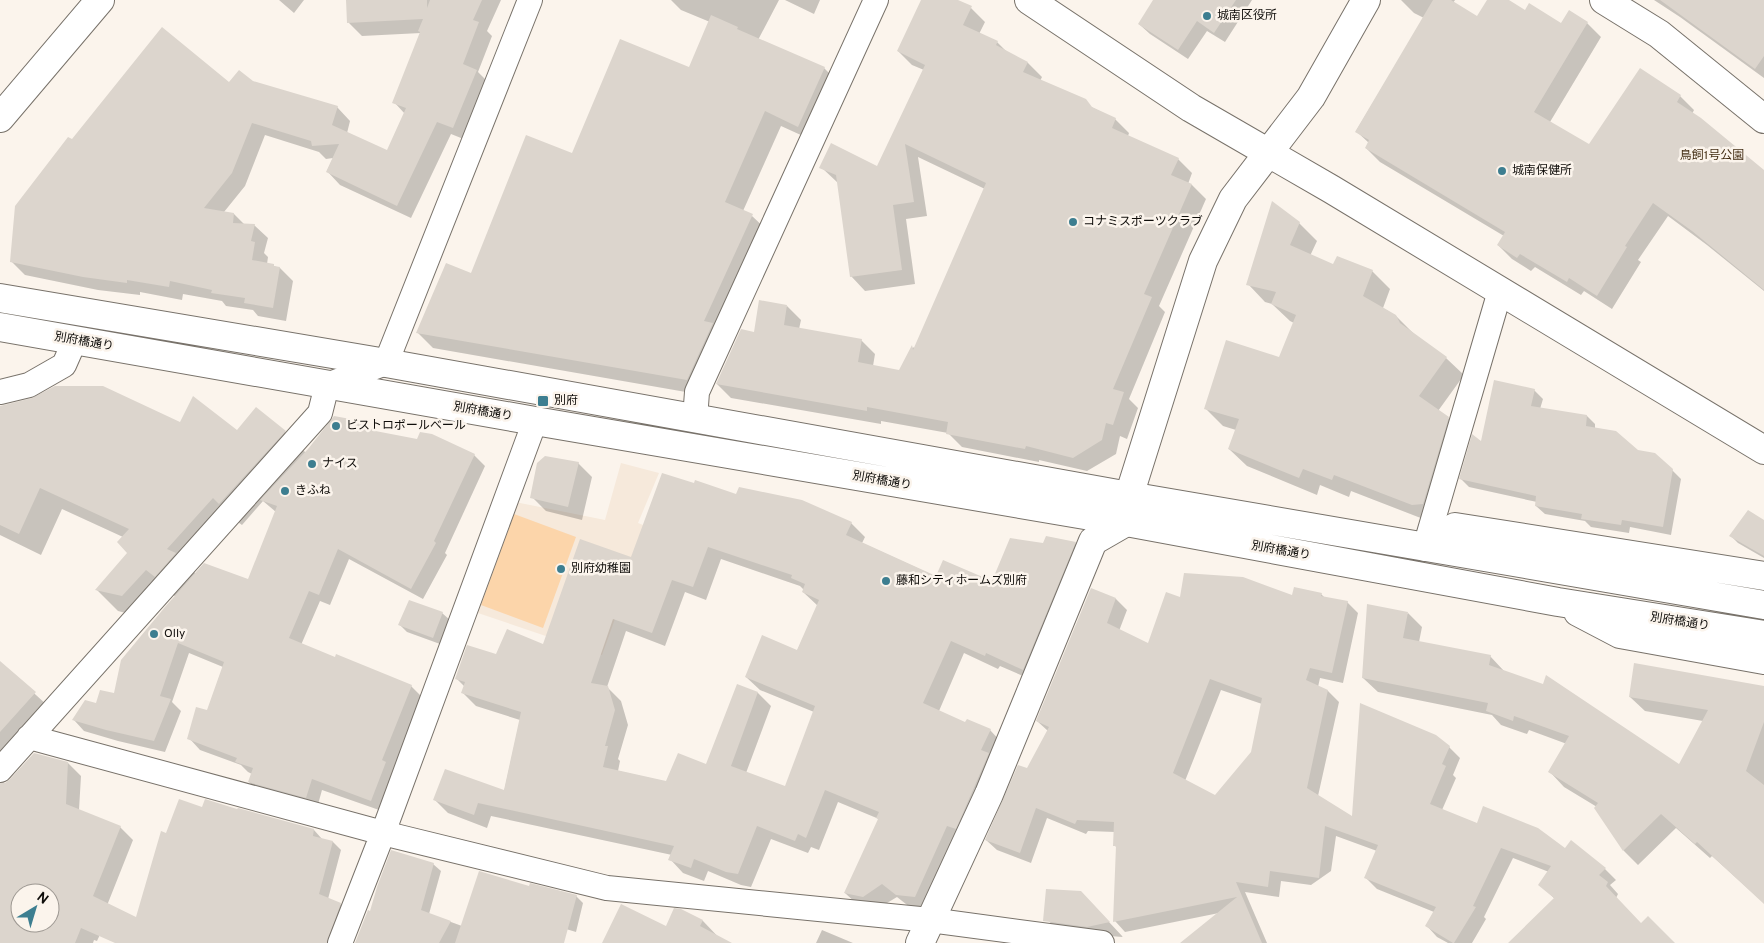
<svg xmlns="http://www.w3.org/2000/svg" width="1764" height="943" viewBox="0 0 1764 943" font-family="Overpass,'Noto Sans JP',sans-serif">
	<style>
		.built { fill: #f6e9db }
		.green { fill: #fcd5aa }
		.shadow { fill: #0003; fill-rule: evenodd }
		.building { fill: #dcd5cd; fill-rule: evenodd }
		.lines { fill: none; stroke-linecap: round; stroke-linejoin: round }
		.minor-casing { stroke: #78726a; stroke-width: 26 }
		.tertiary-casing { stroke: #78726a; stroke-width: 30 }
		.trunk-casing { stroke: #78726a; stroke-width: 30 }
		.minor { stroke: #fff; stroke-width: 24 }
		.tertiary { stroke: #fff; stroke-width: 28 }
		.trunk { stroke: #fff; stroke-width: 28 }
		.poi-dot { fill: #3d7e90; stroke: #fbf4ec; stroke-width: 2 }
		.labels { text-anchor: middle; dominant-baseline: central; stroke-width: 5; stroke-linejoin: round; paint-order: stroke }
		.poi-label { font-size: 12px; fill: #0f0d0a; stroke: #fbf4ec; text-anchor: start }
		.park-label { font-size: 12px; fill: #432d13; stroke: #fbf4ec }
		.street-label { font-size: 12px; fill: #0f0d0a; stroke: #fbf4ec }
	</style>
	<rect width="100%" height="100%" fill="#fbf4ec"/>
	<path class="built" d="M621,463L659,473L638,523L648,527L602,655L472,611L515,502L605,520Z"/>
	<path class="green" d="M514,514L576,537L543,628L481,605Z"/>
	<path class="shadow" d="M279,0H304L294,13Z
		M347,0H501L487,31L492,36L478,72L490,84L466,140L451,134L411,218L340,185L327,171L333,158L326,159L319,152L265,135L245,186L224,212L234,214L244,224L254,225L268,238L264,253L268,257L267,264L280,268L293,281L286,321L258,316L253,310L226,306L222,301L183,294L182,300L140,292V295L98,290L25,275L12,262L72,141L229,84L253,82L337,107L350,121L347,133L387,152L405,114L394,102L421,33L362,36L349,23Z
		M671,0H779L758,40L824,68L840,84L814,141L781,126L743,211L752,216L768,231L703,395L433,348L417,332L472,274L572,155L690,69L710,22L681,10Z
		M785,0H820L814,14Z
		M922,0H955L971,8L985,22L979,34L997,42L1007,52L1028,63L1042,77L1040,81L1115,119L1129,133L1128,136L1178,159L1192,173L1188,184L1192,185L1206,199L1159,306L1165,312L1129,399L1138,408L1127,439L1120,436L1116,454L1087,471L1039,460V462L962,447L948,433L881,421V424L731,398L717,384L755,334L787,306L801,320L799,329L861,340L875,354L873,366L900,371L913,347L915,349L985,189L918,157L927,216L906,219L915,284L865,291L851,276L838,183L821,167L878,168L924,70L912,65L898,51Z
		M1154,0H1252L1225,42L1207,31L1188,59L1150,34L1139,24Z
		M1401,0H1455L1453,3L1477,18L1489,0H1507L1525,12L1561,24L1569,12L1587,23L1601,37L1550,122L1589,146L1641,70L1680,96L1694,110L1692,114L1764,171V291L1707,245L1668,216L1638,260L1641,262L1612,309L1584,291L1581,295L1535,267L1531,271L1512,259L1498,245L1504,236L1380,162L1366,148L1369,143L1356,131L1424,18L1414,13Z
		M1654,0H1764V78L1680,17Z
		M1299,223L1317,241L1310,256L1334,266L1372,271L1390,289L1383,308L1396,316L1414,334L1446,358L1464,375L1438,411L1448,418L1466,436L1431,522L1351,491L1349,497L1320,485L1317,495L1247,466L1229,449L1236,430L1223,426L1206,409L1280,358L1294,323L1290,321L1272,304L1265,302L1248,284Z
		M1534,390L1543,399L1540,409L1587,416L1595,424V429L1672,470L1681,479L1671,535L1630,527L1629,533L1591,527L1585,521L1545,514L1536,506L1537,502L1469,487L1461,479L1482,443Z
		M0,407L180,423L237,432H285L306,453L366,424L375,432L474,455L485,466L445,553L447,555L423,599L349,559L330,605L320,601L301,645L411,686L422,697L393,770L396,774L382,811L322,790L317,808L260,793L249,782L252,774L248,772L241,765L200,750L189,738L207,712L223,667L189,653L172,702L181,711L165,752L118,741L84,731L74,720L115,695L176,597L168,591L145,618L118,611L97,590L129,553L123,537L62,509L41,555L0,535ZM263,501L276,512L248,581L196,574L191,569L235,520L242,525Z
		M578,463L592,477L582,520L546,511L532,497Z
		M737,496L851,523L865,537L862,543L937,577L993,583L1044,544L1075,543L1088,556L1037,682L1000,666L998,669L964,653L939,711L966,724L990,730L1003,744L929,910L911,908L897,897L877,909L859,906L845,893L879,819L838,802L819,850L811,847L808,853L771,839L751,887L741,885L708,871L704,881L683,873L670,859L672,855L491,816L487,828L448,813L435,800L504,792L520,720L476,706L463,693L465,687L456,678L497,656L544,645L632,559ZM721,559L800,586L804,590L803,592L818,606L797,651L746,677L760,690L814,712L786,788L746,773L771,706L758,693L738,686L706,766L667,782L618,771L620,761L618,759L628,725L621,701L607,687L626,631L665,646L685,592L706,600Z
		M1764,521V558L1738,543L1731,536Z
		M1091,590L1116,599L1127,610L1119,631L1148,645L1181,599L1293,597L1321,594L1325,598L1347,602L1358,613L1343,683L1320,678L1318,687L1328,691L1339,702L1318,796L1353,819L1449,747L1460,758L1453,775L1456,778L1442,810L1478,824L1565,850L1605,869L1616,880L1610,885L1618,894L1616,898L1641,925L1674,943H1509L1555,899L1540,885L1549,872L1513,858L1484,917L1486,919L1472,943H1448L1437,937L1427,926L1434,912L1377,889L1366,878L1377,851L1336,836L1331,871L1311,885L1281,881L1279,897L1245,892L1267,943H1182L1219,913L1125,932L1115,921L1118,848L1115,846V832L1088,831L1086,834L1047,818L1031,863L997,850L986,840L1028,770L1048,731L1037,721ZM1221,690L1262,704L1252,752L1216,797L1185,781Z
		M442,613L450,620L440,644L407,632L400,625Z
		M1408,613L1422,627L1419,642L1490,656L1504,671L1679,766L1703,721L1645,711L1630,697L1764,687V903L1712,856L1710,858L1676,828L1638,865L1624,851L1596,808L1597,807L1564,787L1550,772L1567,744L1529,730L1527,734L1501,725L1492,715L1378,692L1363,678Z
		M0,662L48,706L0,778Z
		M68,763L81,776L79,810L120,827L133,840L106,908L110,913L97,941L94,940L93,943H0V785ZM20,893H50V923H20Z
		M203,809L314,830L322,839L333,842L341,850L328,899L340,904L348,912L330,943H125L137,919L167,835Z
		M433,864L441,871L429,914L462,926L530,888L576,896L583,903L576,932L566,929L558,943H360L371,912Z
		M1095,907L1123,937L1059,932L1045,917Z
		M681,910L703,921L724,943H604L666,928Z
		M822,930L853,943H816Z"/>
	<path class="building" d="M346,0H427V8L430,0H482L473,20L479,22L463,64L477,70L453,128L437,122L397,206L326,172L339,144L312,146L311,141L252,123L232,173L204,208L234,213L233,223L255,224L251,241L255,242L252,260L274,264V266L280,267L273,308L244,303L245,298L211,293L212,290L170,281L169,287L127,280V283L83,277L10,262L15,206L68,137L72,139L162,27L229,82L239,70L253,81L338,106L332,125L387,150L406,108L392,103L420,32L418,31L423,19L347,23Z
		M921,0H958L972,6L963,25L998,41L996,45L1028,62L1023,72L1086,99L1092,107L1116,118L1112,128L1179,158L1171,175L1192,184L1144,294L1152,297L1113,389L1124,392L1113,425L1106,423L1102,440L1073,458L1026,446L1025,449L946,434L948,422L867,407V411L716,384L741,329L754,332L759,300L787,305L784,325L862,339L858,362L899,370L912,345L913,350L986,183L905,144L914,202L893,205L902,270L850,277L836,175L819,168L831,143L877,166L925,65L897,51Z
		M1153,0H1236L1214,33L1197,21L1178,50L1138,24Z
		M1433,0H1451L1477,16L1487,0H1509L1525,10L1529,3L1561,23L1569,10L1588,22L1534,112L1589,144L1640,68L1681,95L1677,102L1701,118L1764,170V290L1692,231L1653,203L1625,246L1627,247L1597,296L1569,278L1567,282L1520,254L1517,258L1497,245L1505,232L1365,148L1369,140L1355,132Z
		M1660,0H1764V56L1755,69Z
		M711,15L738,27L737,29L825,67L798,127L765,111L725,202L753,214L704,321L713,323L687,380L416,333L446,263L471,273L526,135L572,153L620,39L689,67Z
		M1272,201L1300,222L1290,245L1333,264L1337,256L1373,270L1363,296L1396,315L1400,323L1447,357L1419,396L1449,417L1423,504L1412,505L1334,475L1332,480L1303,469L1299,478L1228,449L1239,419L1204,409L1226,340L1279,357L1296,315L1271,304L1276,292L1246,285Z
		M1494,380L1535,389L1531,406L1587,415L1586,426L1616,431L1638,450L1655,453L1673,469L1663,527L1622,520L1621,525L1581,519L1582,514L1535,506L1536,496L1459,479L1472,434L1481,441Z
		M55,386H103L180,422L193,396L237,430L256,407L286,431L219,504L213,498L167,549L176,553L155,577L146,570L122,596L95,590L127,553L117,542L129,529L40,488L19,534L0,525V406L32,398Z
		M334,416L367,422L365,429L417,439L420,432L432,434L475,454L434,541L436,543L411,589L338,549L319,595L309,591L289,638L335,657L336,654L412,685L382,760L386,762L371,801L312,779L306,798L248,782L253,768L235,762L237,758L187,739L196,707L207,710L224,662L178,643L160,696L171,699L154,741L106,730L72,720L85,700L96,703L100,690L114,693L121,660L165,607L204,563L248,579L277,506L260,500L308,449Z
		M545,456L579,462L568,507L530,498L537,463Z
		M662,473L694,483L695,480L736,494L739,487L802,500L852,522L846,535L936,576L943,560L992,581L1010,538L1043,543L1046,536L1076,542L1023,670L986,653L985,656L951,641L923,703L965,722L967,719L991,729L981,750L989,753L956,829L947,826L915,897L896,895L882,884L863,897L844,893L878,819L876,818L879,812L825,790L806,838L798,834L795,841L757,826L738,874L726,872L694,859L691,868L668,860L674,846L478,803L474,815L433,800L445,769L504,790L521,712L461,693L465,682L455,679L467,645L496,654L507,629L543,644L580,539L631,557ZM708,547L792,575L791,578L805,584L802,592L819,600L797,650L762,635L745,677L815,706L785,786L731,766L758,692L737,684L706,764L678,753L666,781L603,767L608,746H605L615,710L608,686L591,683L613,619L652,633L672,580L693,587Z
		M1748,510L1764,520V556L1729,536Z
		M1184,573L1243,577L1292,595L1294,587L1322,593L1321,596L1348,601L1332,673L1310,668L1306,680L1328,690L1307,788L1352,816L1360,703L1436,735L1450,746L1442,764L1446,766L1430,804L1477,823L1483,806L1538,828L1565,848L1571,840L1606,868L1599,875L1608,882L1606,886L1641,923L1648,916L1675,943H1508L1554,898L1538,885L1551,866L1501,848L1473,906L1476,907L1454,943H1453L1425,926L1436,907L1364,878L1378,845L1325,826L1319,878L1270,871L1268,887L1236,882L1262,943H1180L1237,897L1113,922L1116,846H1113L1114,822L1077,820L1075,824L1036,808L1020,853L985,840L1018,765L1027,768L1049,727L1036,721L1091,588L1116,598L1107,623L1148,643L1166,592L1180,597ZM1210,679L1262,698L1251,752L1215,795L1173,773Z
		M409,600L443,612L433,638L398,625Z
		M1367,604L1408,612L1403,638L1491,655L1489,665L1543,684L1546,675L1679,764L1708,710L1629,697L1634,663L1764,686V722L1746,771L1764,785V904L1697,842L1695,844L1661,814L1623,851L1594,808L1598,803L1548,772L1569,736L1514,716L1513,721L1486,711L1488,703L1362,678Z
		M0,661L36,692L0,732Z
		M34,753L68,762L66,804L121,826L93,896L136,917L161,831L166,833L179,799L202,807L205,799L237,809L238,808L314,829L313,836L333,841L319,894L341,903L327,943H115L81,928L75,943H0V783H5L10,779ZM20,893H50V923H20Z
		M391,850L434,863L421,910L451,921L439,943H355L368,910L370,911L377,887Z
		M479,871L529,886L530,883L577,895L564,943H455Z
		M1046,889L1081,891L1110,922L1087,927L1043,921Z
		M621,904L666,926L674,908L681,909L703,920L700,926L732,943H602Z"/>
	<g class="lines">
		<defs>
			<path id="minor" d="M0,392L29,385L64,365L75,340
				M695,419L697,392L876,0
				M1425,547L1500,291
				M29,737L383,833L607,888L930,920L1102,943
				M0,770L320,413L327,385L386,363L530,0
				M340,943L383,833L535,421"/>
			<path id="tertiary" d="M1029,0L1191,108L1331,189L1764,450
				M1604,0L1659,34L1764,119
				M0,118L100,0
				M920,943L989,794L1093,541L1126,522L1129,496L1203,261L1233,199L1311,97L1366,0"/>
			<path id="trunk" d="M0,298L386,363L1129,496L1764,605
				M0,327L535,421L1126,522L1558,602L1764,635
				M1425,547L1455,527L1764,576
				M1578,612L1620,634L1764,660"/>
		</defs>
		<use href="#minor" class="minor-casing"/>
		<use href="#tertiary" class="tertiary-casing"/>
		<use href="#trunk" class="trunk-casing"/>
		<use href="#minor" class="minor"/>
		<use href="#tertiary" class="tertiary"/>
		<use href="#trunk" class="trunk"/>
	</g>
	<g class="poi-dot">
		<circle cx="1207" cy="16" r="5"/>
		<circle cx="1502" cy="171" r="5"/>
		<circle cx="1073" cy="222" r="5"/>
		<rect x="537" y="395" width="12" height="12" rx="2.5"/>
		<circle cx="336" cy="426" r="5"/>
		<circle cx="312" cy="464" r="5"/>
		<circle cx="285" cy="491" r="5"/>
		<circle cx="561" cy="569" r="5"/>
		<circle cx="886" cy="581" r="5"/>
		<circle cx="154" cy="634" r="5"/>
	</g>
	<g class="labels">
		<g class="poi-label">
			<text x="1217" y="16">城南区役所</text>
			<text x="1512" y="171">城南保健所</text>
			<text x="1083" y="222">コナミスポーツクラブ</text>
			<text x="554" y="401">別府</text>
			<text x="346" y="426">ビストロポールべール</text>
			<text x="322" y="464">ナイス</text>
			<text x="295" y="491">きふね</text>
			<text x="571" y="569">別府幼稚園</text>
			<text x="896" y="581">藤和シティホームズ別府</text>
			<text x="164" y="634">Olly</text>
		</g>
		<g class="park-label">
			<text x="1712" y="156">鳥飼1号公園</text>
		</g>
		<g class="street-label">
			<text transform="translate(84 342) rotate(10)">別府橋通り</text>
			<text transform="translate(483 412) rotate(10)">別府橋通り</text>
			<text transform="translate(882 481) rotate(10)">別府橋通り</text>
			<text transform="translate(1281 551) rotate(10)">別府橋通り</text>
			<text transform="translate(1680 622) rotate(9)">別府橋通り</text>
		</g>
	</g>
	<g transform="translate(35 908) rotate(38)"><circle r="24" fill="#fbf4ec" stroke="#9d9892"/>
	<path d="M0-4L9 19L0 12L-9 19Z" fill="#3d7e90"/>
	<text y="-8" font-size="14" font-weight="bold" text-anchor="middle" fill="#0f0d0a">N</text>
	</g>
</svg>
